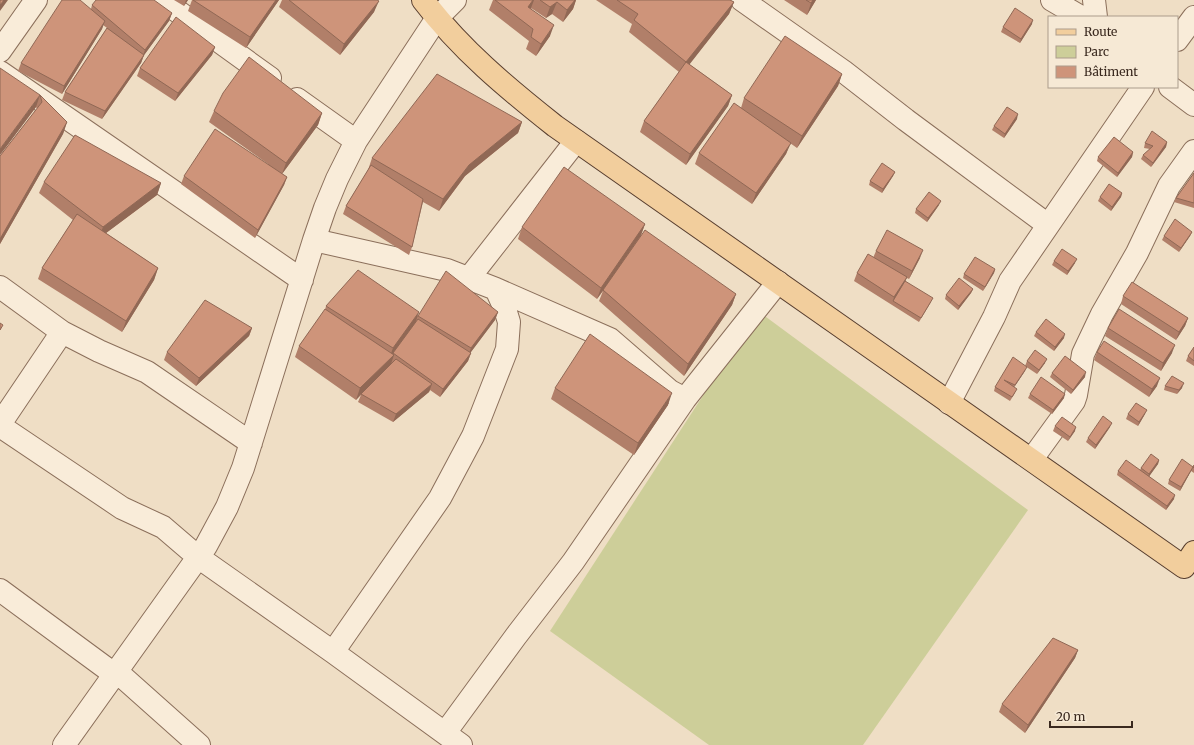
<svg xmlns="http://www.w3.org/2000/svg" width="1194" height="745" viewBox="0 0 1194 745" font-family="Merriweather,serif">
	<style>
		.green { fill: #cdce99 }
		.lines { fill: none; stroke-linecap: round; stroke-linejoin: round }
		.minor-casing { stroke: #8b6f5b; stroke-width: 24 }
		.major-casing { stroke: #583e2f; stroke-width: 24 }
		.minor { stroke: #f9ecd9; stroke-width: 22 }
		.major { stroke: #f2ce9d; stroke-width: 22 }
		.wall { fill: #b17f69 }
		.shaded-wall { fill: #906855 }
		.building { fill: #ce947a; stroke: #906855 }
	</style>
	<rect width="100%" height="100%" fill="#efdec5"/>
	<path class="green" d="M758,311L1028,510L863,745H709L550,631Z"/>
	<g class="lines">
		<defs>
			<path id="minor" d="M160,0L180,13L270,78
				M742,0L843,71L906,120L1048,225
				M1052,0L1081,17
				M1094,0L1096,17
				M1177,40L1194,17
				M0,51L36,0
				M0,72L302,280
				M1170,87L1194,105
				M297,99L356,141
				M314,240L447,270L496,289L505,309L509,322L507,349L473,436L440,498L333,652
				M469,278L576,141
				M0,287L62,332L99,351L147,372L251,443
				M496,289L610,339L670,391L685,399L778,282
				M949,403L994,317L1010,281L1143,87
				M0,424L62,332
				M0,426L122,508L163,527L198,557L333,652L461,745
				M1032,459L1074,401L1076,395L1083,354L1102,314L1137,253L1169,186L1194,151
				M0,590L114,674
				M116,671L199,745
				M445,733L516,636L573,562L685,399
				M64,745L206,546L227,507L243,468L314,240L325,208L337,179L356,141L437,18L455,0"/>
			<path id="major" d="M423,0C460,49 507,88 555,126C764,274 975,419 1184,567L1194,552"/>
		</defs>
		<use href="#minor" class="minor-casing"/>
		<use href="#major" class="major-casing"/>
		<use href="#minor" class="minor"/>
		<use href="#major" class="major"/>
	</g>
	<path class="wall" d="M174,0H188L184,6Z
		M192,0H279L246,48L188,11Z
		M282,0H377L374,12L340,55L279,7Z
		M493,0H576L573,9L563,22L552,14L546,18L531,8L550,36L536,56L526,49L529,41L489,10Z
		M596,0H730L734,2L729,14L689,64L732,95L728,106L686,165L640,132L644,121L679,72L629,32L632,24Z
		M784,0H816L807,15Z
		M92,5L172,13L169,21L144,55L141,63L102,119L62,100L65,92L107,28L103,25L102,29L62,94L18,71L21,63L91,9Z
		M1032,24L1020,43L1001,32L1003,27Z
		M215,47L212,55L175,101L137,76L140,68Z
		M842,74L838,86L797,148L790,143L786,154L752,204L695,164L699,153L741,108L744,98Z
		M40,95L67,122L63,134L0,244V156L37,109L36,107L0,155Z
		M214,111L322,113L318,125L282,174L287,177L284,185L255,238L181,184L184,176L268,164L209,122Z
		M1017,119L1004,138L992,130L994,126Z
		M522,122L518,133L465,176L439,211L423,202L412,247L409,255L343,214L346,206L368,170L372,158Z
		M1167,142L1166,147L1151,167L1141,159L1143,155L1150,149L1144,148L1145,143Z
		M1133,152L1132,157L1117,177L1097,161L1098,157Z
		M895,172L893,176L882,193L869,185L870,181Z
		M1194,173V208L1174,202L1176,198Z
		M44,182L161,183L157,195L106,233L158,268L154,280L122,332L38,279L42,268L73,220L39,193Z
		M1122,193L1121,197L1111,211L1098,201L1100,197Z
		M939,205L927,222L915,213L916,209Z
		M645,224L641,235L736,294L732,305L684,376L599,301L603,291L597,299L518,239L522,227Z
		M1192,232L1190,236L1179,252L1162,240L1164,236Z
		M876,251L920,258L909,279L907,278L905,281L931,302L919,322L854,281L857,273L873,258Z
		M1054,261L1075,263L1067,275L1052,265Z
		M995,269L994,273L983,291L963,278L964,274Z
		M973,289L971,293L958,310L945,299L946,295Z
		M1123,296L1188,318L1185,326L1176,340L1121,304Z
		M326,306L418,316L498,312L495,320L470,353H471L468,361L440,397L430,390L429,392L393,422L358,402L361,395L356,400L295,357L299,346L325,310Z
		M252,328L249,336L196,386L164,360L167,352Z
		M1108,328L1172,353L1161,371L1105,336Z
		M1036,332L1064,338L1054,351L1034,336Z
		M1194,347V366L1186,361L1188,356Z
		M1097,352L1157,386L1149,397L1094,360Z
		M1027,361L1045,363L1037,374L1025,366Z
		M1025,371L1014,387L1015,393L1010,401L994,391L995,387Z
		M1052,373L1085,377L1071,394L1050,377Z
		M1165,386L1182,388L1177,394L1164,390Z
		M555,388L668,405L634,455L551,399Z
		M1030,394L1064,398L1052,414L1028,398Z
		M1128,414H1145L1138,426L1126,419Z
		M1055,426L1075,431L1068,441L1053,431Z
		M1110,427L1095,449L1086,442L1088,438Z
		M1159,460L1158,464L1149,476L1174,499L1166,510L1117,475L1118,471L1140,470L1141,468Z
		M1194,465V473L1191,471L1180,491L1168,484L1169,480L1193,467Z
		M1078,650L1075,658L1025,733L999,712L1002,704Z"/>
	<path class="shaded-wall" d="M4,0H8L0,11V5Z
		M186,0H188L184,6Z
		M276,0H279L246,48L250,37Z
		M533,0H534L531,8L524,19L528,7Z
		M575,0H576L573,9L563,22L567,10Z
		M813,0H816L807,15L811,3Z
		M379,1L374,12L340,55L344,44Z
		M557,2L552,14L546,18L550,7Z
		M734,2L729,14L682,74L686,62Z
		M172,13L169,21L142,58L145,50Z
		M1033,20L1032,24L1020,43L1021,39Z
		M105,21L102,29L62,94L64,86Z
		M554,25L550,36L536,56L541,44Z
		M215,47L212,55L175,101L178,93Z
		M144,55L141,63L102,119L105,111Z
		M842,74L838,86L797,148L802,136Z
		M40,95L36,107L0,155V149Z
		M732,95L728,106L686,165L690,154Z
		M322,113L318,125L282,174L286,163Z
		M1018,114L1017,119L1004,138L1005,134Z
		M67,122L63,134L0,244V239Z
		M522,122L518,133L465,176L439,211L443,199L469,165Z
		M1167,142L1166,147L1151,167L1153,163Z
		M791,143L786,154L752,204L756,193Z
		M1133,152L1132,157L1117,177L1118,173Z
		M895,172L893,176L882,193L883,189Z
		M287,177L284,185L255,238L258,230Z
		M161,183L157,195L98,239L103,227Z
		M1122,193L1121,197L1111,211L1112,207Z
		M941,201L939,205L927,222L928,218Z
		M645,224L641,235L597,299L601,288Z
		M1192,232L1190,236L1179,252L1181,248Z
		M923,250L920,258L909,279L912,271Z
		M1077,259L1075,263L1067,275L1068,271Z
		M158,268L154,280L122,332L126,321Z
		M995,269L994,273L983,291L985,287Z
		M907,277L904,285L893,301L894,297Z
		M973,289L971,293L958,310L959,306Z
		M736,294L732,305L684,376L688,364Z
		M419,312L415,324L389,359L393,348Z
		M498,312L495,320L468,356L471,348Z
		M1188,318L1185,326L1176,340L1179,332Z
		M252,328L249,336L196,386L199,378Z
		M1065,334L1064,338L1054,351L1055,347Z
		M1175,345L1172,353L1161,371L1163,363Z
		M471,353L468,361L440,397L443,389Z
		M394,355L390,367L361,394L356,400L360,388Z
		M1047,359L1045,363L1037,374L1039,370Z
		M1027,367L1025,371L1013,389L1015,385Z
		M1086,372L1085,377L1071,394L1073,390Z
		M1160,378L1157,386L1149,397L1152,389Z
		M1184,383L1182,388L1177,394L1179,390Z
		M432,384L429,392L393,422L396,414Z
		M672,393L668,405L634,455L638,443Z
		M1065,394L1064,398L1052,414L1053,410Z
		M1147,410L1145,414L1138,426L1139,422Z
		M1112,423L1110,427L1095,449L1096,445Z
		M1076,427L1075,431L1068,441L1070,437Z
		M1159,460L1158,464L1148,478L1149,474Z
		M1193,467L1191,471L1180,491L1181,487Z
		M1175,495L1174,499L1166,510L1167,506Z
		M1078,650L1075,658L1025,733L1028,725Z"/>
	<path class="building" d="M0,0H4L0,5Z
		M62,0H80L105,21L64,86L21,63Z
		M96,0H154L172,13L145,50L92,5Z
		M193,0H276L250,37Z
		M289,0H377L379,1L344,44Z
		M495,0H533L528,7L554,25L541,44L531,37L533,29Z
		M540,0H575L567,10L557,2L550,7Z
		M617,0H730L734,2L686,62L732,95L690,154L644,121L686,62L634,20L638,14Z
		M806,0H813L811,3Z
		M1015,8L1033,20L1021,39L1003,27Z
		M176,17L215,47L178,93L140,68Z
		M107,28L144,55L105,111L65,92Z
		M785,36L842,74L802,136L744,98Z
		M249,57L322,113L286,163L214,111L223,93Z
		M0,68L40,95L0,149Z
		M437,74L522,122L469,165L443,199L372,158Z
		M40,95L67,122L0,239V156L42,102Z
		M734,103L791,143L756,193L699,153Z
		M1007,107L1018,114L1005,134L994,126Z
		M215,129L287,177L258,230L184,176Z
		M1152,131L1167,142L1153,163L1143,155L1153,146L1145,143Z
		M75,135L161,183L103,227L44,182Z
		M1114,137L1133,152L1118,173L1098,157Z
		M882,163L895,172L883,189L870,181Z
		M371,165L423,199L412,247L346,206Z
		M564,167L645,224L601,288L522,227Z
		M1194,173V203L1176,198Z
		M1109,184L1122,193L1112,207L1100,197Z
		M929,192L941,201L928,218L916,209Z
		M77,214L158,268L126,321L42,268Z
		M1175,219L1192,232L1181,248L1164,236Z
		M645,230L736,294L688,364L603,290Z
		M887,230L923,250L912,271L876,251Z
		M1062,249L1077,259L1068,271L1054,261Z
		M868,254L907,277L894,297L857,273Z
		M975,257L995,269L985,287L964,274Z
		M358,270L419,312L393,348L326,306Z
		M446,271L498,312L471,348L418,316Z
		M959,278L973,289L959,306L946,295Z
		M905,281L933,298L921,318L893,301Z
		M1132,282L1188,318L1179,332L1123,296Z
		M205,300L252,328L199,378L167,352Z
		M325,309L394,355L360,388L299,346Z
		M1119,309L1175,345L1163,363L1108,328Z
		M418,319L471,353L443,389L393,353Z
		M1046,319L1065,334L1055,347L1036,332Z
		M0,323L3,325L0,330Z
		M590,334L672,393L638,443L555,388Z
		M1104,341L1160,378L1152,389L1097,352Z
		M1194,347V361L1188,356Z
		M1035,350L1047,359L1039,370L1027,361Z
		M1065,356L1086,372L1073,390L1052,373Z
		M1013,357L1027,367L1015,385L1004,380L1017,389L1012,397L995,387Z
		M396,359L432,384L396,414L361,394Z
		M1172,376L1184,383L1179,390L1165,386Z
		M1041,377L1065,394L1053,410L1030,394Z
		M1136,403L1147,410L1139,422L1128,414Z
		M1103,416L1112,423L1096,445L1088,438Z
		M1062,417L1076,427L1070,437L1055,426Z
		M1151,454L1159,460L1149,474L1141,468Z
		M1182,459L1193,467L1194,465V468L1193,467L1181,487L1169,480Z
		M1126,460L1175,495L1167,506L1118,471Z
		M1053,638L1078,650L1028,725L1002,704Z"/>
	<rect x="1048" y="16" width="130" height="72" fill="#f6e9d5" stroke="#ab9c8c"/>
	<rect x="1056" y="29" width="20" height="6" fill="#f2ce9d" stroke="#ab9c8c"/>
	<text x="1084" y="36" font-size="12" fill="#3a291f">Route</text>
	<rect x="1056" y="46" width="20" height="12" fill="#cdce99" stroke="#ab9c8c"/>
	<text x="1084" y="56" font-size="12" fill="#3a291f">Parc</text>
	<rect x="1056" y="66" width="20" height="12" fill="#ce947a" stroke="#ab9c8c"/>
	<text x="1084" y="76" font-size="12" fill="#3a291f">Bâtiment</text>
	<path d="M1050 721v6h82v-6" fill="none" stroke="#3a291f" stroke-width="2"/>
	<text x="1056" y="721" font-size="12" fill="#3a291f" stroke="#f6e9d5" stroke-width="3" paint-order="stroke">20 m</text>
</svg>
